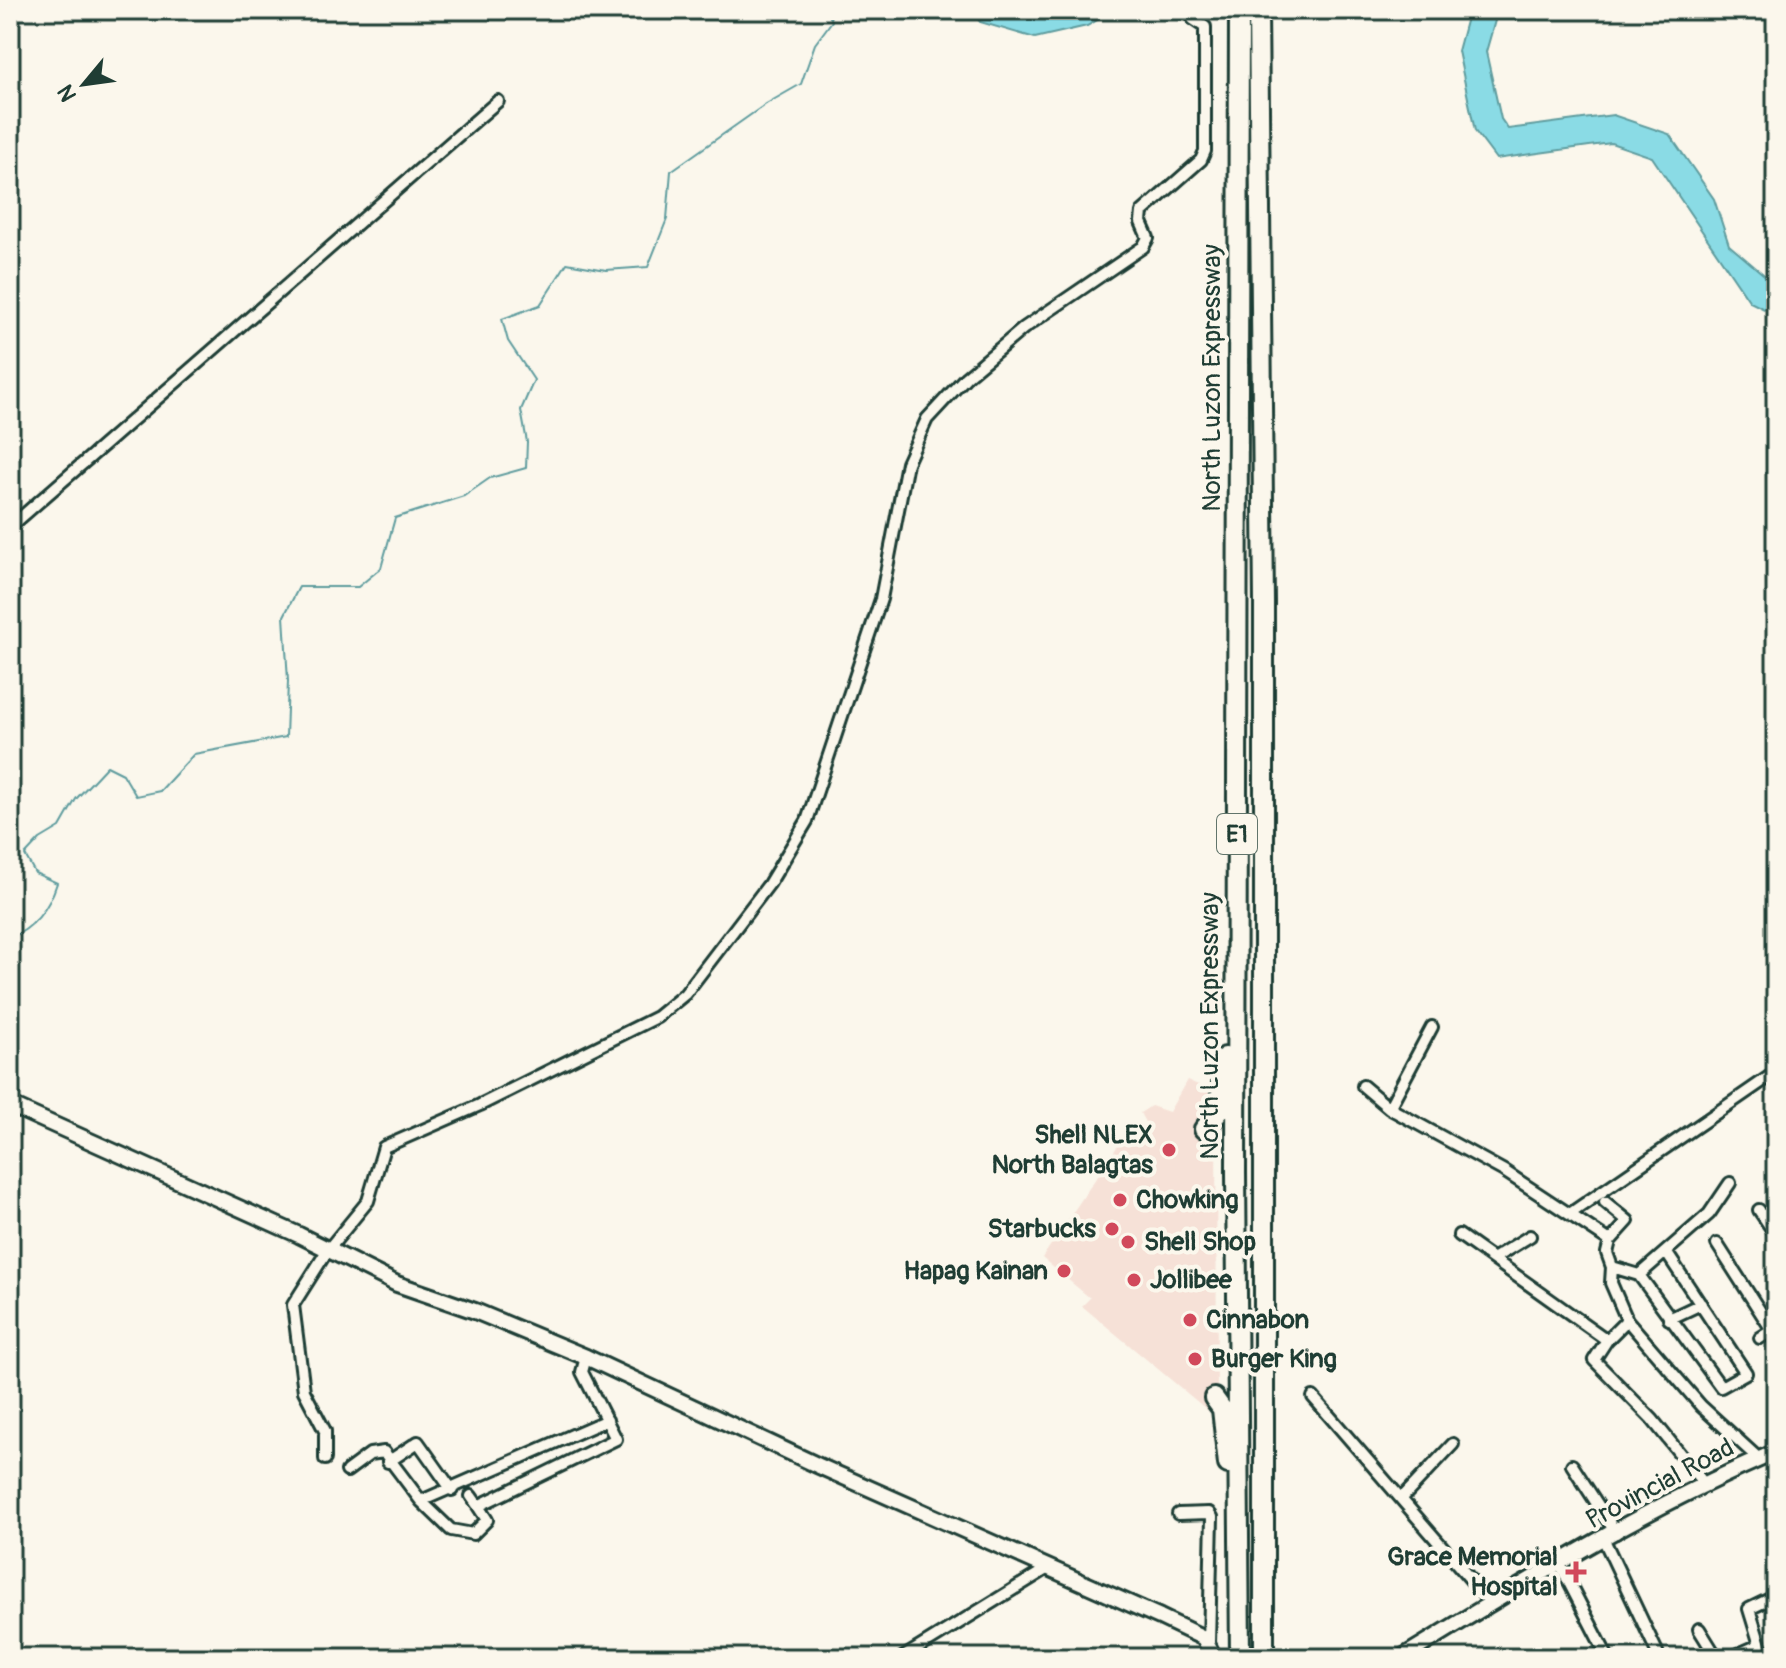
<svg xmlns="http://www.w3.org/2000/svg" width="1786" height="1668" viewBox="0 0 1786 1668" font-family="Pangolin,sans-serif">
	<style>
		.built { fill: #f6e1d7 }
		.water { fill: #8adbe5; stroke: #5f9c9e; stroke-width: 2 }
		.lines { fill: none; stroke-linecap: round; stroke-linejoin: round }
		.stream { stroke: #5f9c9e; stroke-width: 2 }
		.street-casing { stroke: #1f3d34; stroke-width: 16 }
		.secondary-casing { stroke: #1f3d34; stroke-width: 20 }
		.highway-casing { stroke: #1f3d34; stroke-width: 24 }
		.street { stroke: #fbf7ec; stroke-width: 10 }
		.secondary { stroke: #fbf7ec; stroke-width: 14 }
		.highway { stroke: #fbf7ec; stroke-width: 18 }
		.poi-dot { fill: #d1495b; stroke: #fbf7ec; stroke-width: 3 }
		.labels { text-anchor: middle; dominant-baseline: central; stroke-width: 8; stroke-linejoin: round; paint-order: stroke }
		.shield { fill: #fbf7ec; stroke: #61756b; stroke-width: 2 }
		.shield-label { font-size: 24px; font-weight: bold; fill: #1f3d34 }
		.street-label { font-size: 26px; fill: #1f3d34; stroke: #fbf7ec }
		.poi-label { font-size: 26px; font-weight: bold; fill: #1f3d34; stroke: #fbf7ec; text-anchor: start }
	</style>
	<rect width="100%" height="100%" fill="#fbf7ec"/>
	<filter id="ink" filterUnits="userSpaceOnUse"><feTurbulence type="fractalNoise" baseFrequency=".0125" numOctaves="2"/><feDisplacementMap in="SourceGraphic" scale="16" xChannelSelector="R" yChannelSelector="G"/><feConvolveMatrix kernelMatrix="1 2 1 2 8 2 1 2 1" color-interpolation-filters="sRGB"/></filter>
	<g filter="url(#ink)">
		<path class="built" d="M1187,1080L1216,1093L1217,1418L1082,1306L1090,1298L1042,1258L1123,1138L1146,1124L1140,1113L1151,1106L1169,1112Z"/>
		<path class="water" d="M972,10H1114L1087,26L1035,38L980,22Z
			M1469,10H1498L1486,52L1501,119L1508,129L1613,115L1669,134L1714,199L1729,245L1776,285V315L1750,302L1652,157L1611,143L1496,159L1475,131L1458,51Z"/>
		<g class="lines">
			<path class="stream" d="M10,938C34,928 49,908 57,883L35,873L25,855L40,839L60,827L76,799L107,766L123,774L136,796L160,791L194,754L286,737L288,681L284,616L299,587H358L381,568L395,518L464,496L490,478L526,468L527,442L521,410L534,380L508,341L502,319L540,305L567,263L606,270L648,267L667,219L671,171L766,104L801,84L815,44L832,21L827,10"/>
			<defs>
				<path id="street" d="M10,527L498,101
					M1363,1086L1389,1108L1504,1171L1610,1241
					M1389,1108L1432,1027
					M1605,1202L1628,1221L1610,1241L1607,1253L1612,1267L1611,1283L1627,1320L1701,1406L1759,1459
					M1759,1210L1776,1235
					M1571,1213L1776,1072
					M1459,1235L1607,1340
					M1717,1244L1772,1330
					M1494,1258L1530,1236
					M1612,1267L1639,1275L1721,1387L1746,1373L1666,1252
					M1639,1275L1709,1214L1730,1183
					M1669,1319L1701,1304
					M1627,1320L1607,1340L1594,1360L1652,1419L1705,1485
					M1760,1338L1776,1328
					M1313,1397L1491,1603
					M325,1459V1431L304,1391L293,1305L327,1251L368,1201L384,1147L480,1105L657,1017L685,994L769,884L807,821L881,599L907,463L927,419L966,377L1024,328L1143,247L1148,238L1141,222L1142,212L1201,160L1205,151V27L1193,19
					M388,1462L418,1442L452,1490
					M1572,1465L1616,1533
					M347,1471L370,1454L384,1452L421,1501L607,1420
					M471,1496L478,1506L616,1439L582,1372L586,1357
					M1403,1497L1453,1444
					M421,1501L451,1530L473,1534L487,1520L478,1506
					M1178,1514L1209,1513L1212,1517L1209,1643
					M1604,1540L1657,1652
					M1560,1565L1608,1658
					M1699,1629L1717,1658
					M902,1658L1048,1568
					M1729,1658L1759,1645
					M1764,1658L1749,1609L1776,1596"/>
				<path id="secondary" d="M10,1105L299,1235L397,1284L475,1311L586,1357L819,1466L1160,1617L1204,1638L1214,1658
					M1401,1658C1522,1584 1645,1507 1776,1452"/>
				<path id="highway" d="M1239,10L1236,1173L1240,1658
					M1258,10L1264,602V1658
					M1204,1129L1219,1112L1225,1057
					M1214,1398L1222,1409L1228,1464"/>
			</defs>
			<use href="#street" class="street-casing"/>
			<use href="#secondary" class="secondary-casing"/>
			<use href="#highway" class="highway-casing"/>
			<use href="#street" class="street"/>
			<use href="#secondary" class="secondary"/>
			<use href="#highway" class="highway"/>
		</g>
	</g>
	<g class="poi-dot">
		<circle cx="1169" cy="1150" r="8"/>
		<circle cx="1120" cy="1200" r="8"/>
		<circle cx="1112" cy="1229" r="8"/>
		<circle cx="1128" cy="1242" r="8"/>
		<circle cx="1064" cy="1271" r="8"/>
		<circle cx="1134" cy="1280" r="8"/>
		<circle cx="1190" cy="1320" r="8"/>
		<circle cx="1195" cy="1359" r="8"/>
		<path d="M1572 1560h8v8h8v8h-8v8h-8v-8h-8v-8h8z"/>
	</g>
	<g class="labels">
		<rect class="shield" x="1217" y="814" width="40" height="40" rx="6"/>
		<g class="shield-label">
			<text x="1237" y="834">E1</text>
		</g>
		<g class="street-label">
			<text transform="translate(1212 378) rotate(-90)">North Luzon Expressway</text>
			<text transform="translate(1210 1026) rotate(-90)">North Luzon Expressway</text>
			<text transform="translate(1660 1484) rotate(-28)">Provincial Road</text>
		</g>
		<g class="poi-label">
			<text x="1153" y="1135" text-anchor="end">Shell NLEX<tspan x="1153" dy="30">North Balagtas</tspan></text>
			<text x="1136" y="1200">Chowking</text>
			<text x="1096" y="1229" text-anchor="end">Starbucks</text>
			<text x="1144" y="1242">Shell Shop</text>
			<text x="1048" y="1271" text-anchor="end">Hapag Kainan</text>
			<text x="1150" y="1280">Jollibee</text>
			<text x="1206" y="1320">Cinnabon</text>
			<text x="1211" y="1359">Burger King</text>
			<text x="1558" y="1557" text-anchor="end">Grace Memorial<tspan x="1558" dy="30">Hospital</tspan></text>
		</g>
	</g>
	<rect width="1786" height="1668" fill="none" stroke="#fbf7ec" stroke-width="40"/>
	<rect x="20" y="20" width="1746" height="1628" fill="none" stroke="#1f3d34" stroke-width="3" filter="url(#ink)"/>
	<g transform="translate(84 84) rotate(241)" stroke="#fbf7ec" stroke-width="6" paint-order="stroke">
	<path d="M0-6L14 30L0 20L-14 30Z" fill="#1f3d34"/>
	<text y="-12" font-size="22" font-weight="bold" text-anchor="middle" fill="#1f3d34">N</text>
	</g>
</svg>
